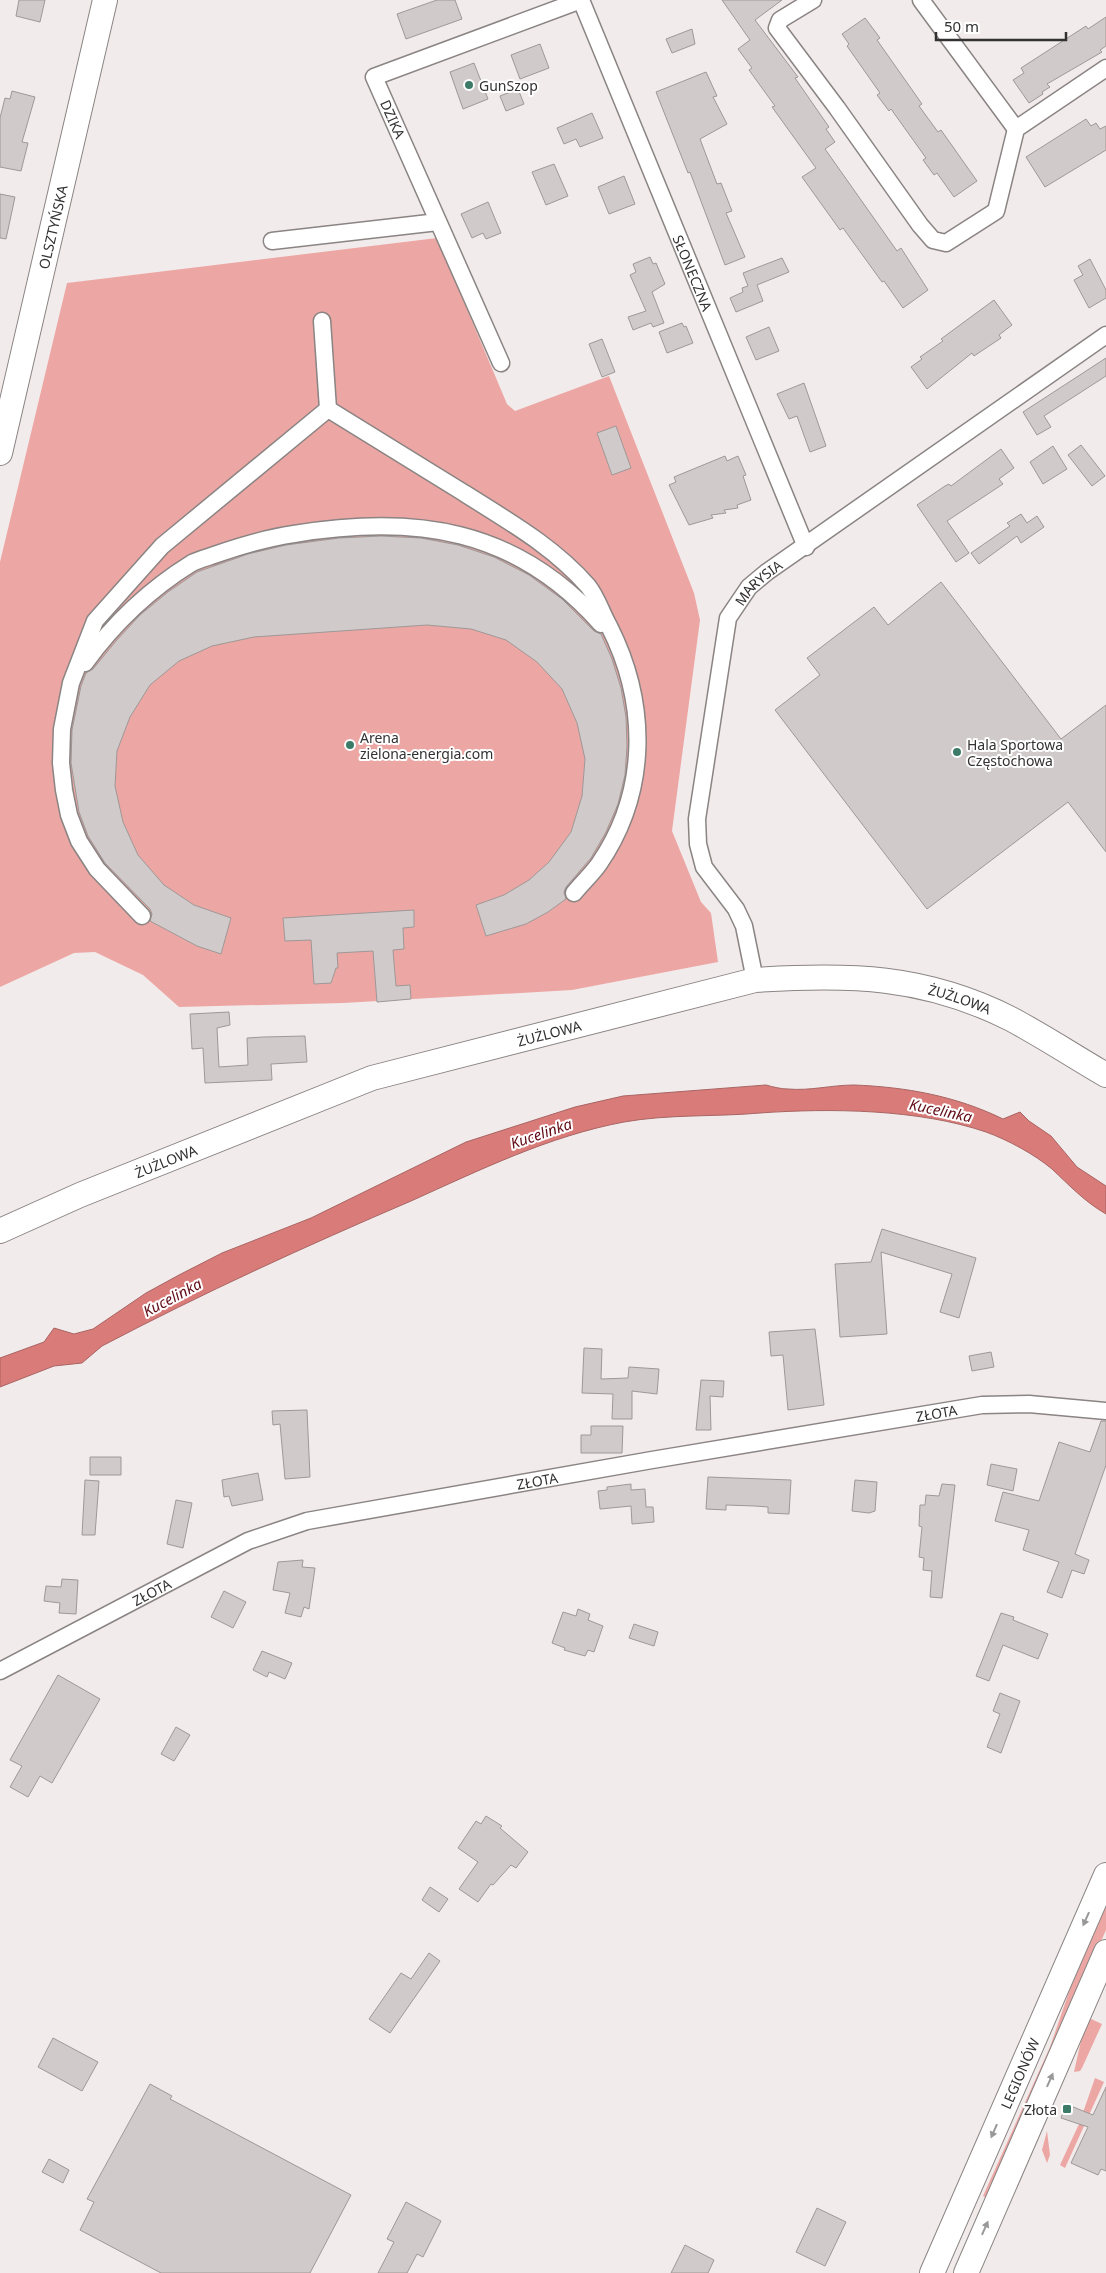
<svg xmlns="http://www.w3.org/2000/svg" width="1106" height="2273" viewBox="0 0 1106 2273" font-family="'Noto Sans',sans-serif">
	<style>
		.green { fill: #eca7a4 }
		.water { fill: #d97b79; stroke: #a76563 }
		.building { fill: #d1caca; stroke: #9e9897 }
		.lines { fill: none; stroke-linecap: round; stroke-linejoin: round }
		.street-casing { stroke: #8a8483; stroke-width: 19 }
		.secondary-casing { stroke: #8a8483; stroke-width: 26 }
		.street { stroke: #fff; stroke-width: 16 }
		.secondary { stroke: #fff; stroke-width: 24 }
		.oneway { fill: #999898 }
		.poi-dot { fill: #3d7b69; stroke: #fff; stroke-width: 2 }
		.labels { text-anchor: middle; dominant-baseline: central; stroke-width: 4; stroke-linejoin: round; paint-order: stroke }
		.poi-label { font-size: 14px; fill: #333131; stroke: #fff; text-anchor: start }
		.street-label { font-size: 14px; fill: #333131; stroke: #fff }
		.water-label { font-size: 15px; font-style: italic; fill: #610b15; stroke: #fff }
	</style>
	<rect width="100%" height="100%" fill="#f2ebeb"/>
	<path class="green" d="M437,238L507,404L515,411L609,376L694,593L700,620L672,831L701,902L711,913L718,962L572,990L343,1003L179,1007L143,975L95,952L74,953L0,987V562L67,283Z
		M1106,1899V1930L989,2199L983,2196L1050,2047L1082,1954Z
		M1089,2018L1102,2024L1082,2068L1080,2071L1074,2072L1082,2036Z
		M1095,2078L1104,2082L1065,2168L1060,2165L1079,2124Z
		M1047,2131L1050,2155L1047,2163L1042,2150Z"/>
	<path class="water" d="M766,1085C773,1087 781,1089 788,1089C810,1091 832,1085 854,1085C906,1087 956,1096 1003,1119L1020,1112L1029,1121L1051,1136L1077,1167L1106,1186V1214C1085,1202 1069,1185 1052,1169C1034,1154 1008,1140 986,1132C919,1109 830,1108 760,1113C715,1117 669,1114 624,1122C549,1136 480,1170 411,1201C306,1246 203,1293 102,1346L82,1363L54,1366L0,1387V1358L44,1342L54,1328L74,1334L93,1329L146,1293L179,1275L222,1253L311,1218L466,1142L575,1107L623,1096Z"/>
	<path class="building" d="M19,0H45L40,22L16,16Z
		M437,0H455L462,19L406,39L397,14Z
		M722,0H782L755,20L798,77L795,78L829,127L826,129L835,142L825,149L897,251L901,248L928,290L903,308L884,281L882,282L843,228L840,230L802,177L816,168L772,107L775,106L749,70L752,68L738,49L750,40Z
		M1106,17V46L1100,50L1102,52L1047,84L1050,87L1042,92L1043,94L1029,103L1013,80L1024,73L1021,68L1086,26L1088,29Z
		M865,18L880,38L877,40L922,104L919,106L938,132L941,130L977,181L954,197L937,173L934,175L923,160L926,158L891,109L889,111L877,95L880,93L847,46L849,44L842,34Z
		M692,29L695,44L672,53L666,39Z
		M540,44L549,68L520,79L511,55Z
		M474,63L488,99L463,109L450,72Z
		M706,72L717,96L713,97L727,124L700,139L717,184L721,183L732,211L726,213L745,257L725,265L690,172L688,173L656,92Z
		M518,89L524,104L506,111L500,96Z
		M12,91L35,97L22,142L28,143L21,171L0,167V118L5,98L10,99Z
		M592,113L603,138L580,147L576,139L564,144L557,128Z
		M1086,119L1091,126L1096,123L1100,129L1106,126V150L1045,187L1026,157Z
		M554,164L568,196L546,205L532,172Z
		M624,176L635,204L609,214L598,187Z
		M0,194L15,197L6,239L0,238Z
		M488,202L501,233L486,239L483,233L472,238L461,214Z
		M650,257L653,264L656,263L665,284L652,292L664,323L653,327L651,323L633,330L628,317L646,311L630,275L636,272L633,264Z
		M782,258L789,272L757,285L763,301L736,312L730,298L743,292L742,288L748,286L743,273Z
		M1090,259L1106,290V298L1089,308L1074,280L1083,275L1078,266Z
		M994,300L1012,325L999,335L1001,338L974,356L972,353L927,389L911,367L922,359L920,357L943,341L941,339Z
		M682,323L684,327L686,326L693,343L667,353L659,332Z
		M769,327L779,351L756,360L746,337Z
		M602,339L615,372L602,377L589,344Z
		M1106,358V376L1044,416L1051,427L1037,435L1023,412Z
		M804,383L826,446L810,452L797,416L789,419L777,394Z
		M616,426L631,468L612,475L597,433Z
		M1081,445L1105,476L1092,486L1068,455Z
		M1053,446L1067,469L1043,484L1030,462Z
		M1001,449L1014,468L999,479L1003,484L947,521L969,553L956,562L917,505L945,486L949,484L951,486Z
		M725,456L727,461L738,456L746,475L743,476L751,500L737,505L738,508L724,510L726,513L711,515L713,518L689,525L669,485L676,482L674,477Z
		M1021,514L1027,523L1037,516L1044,527L1021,543L1017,536L979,564L971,553L1010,526L1007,523Z
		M381,536L421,538L458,545L494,557L529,575L562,599L594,631L601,634L612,659L621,688L626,717L627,746L625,775L618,804L606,832L591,858L566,887L564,892L566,899L548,912L526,924L486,936L476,905L504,895L529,880L549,862L571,832L582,796L585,759L577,723L562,689L537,662L506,640L471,629L427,625L254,637L212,646L179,661L150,685L130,717L117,751L115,786L123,822L138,855L164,885L194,905L231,918L221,954L197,946L150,921L152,914L150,909L105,863L88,836L79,812L71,763L72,730L81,686L86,673L93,669L116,641L140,615L168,592L197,572L248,554L286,545L339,538Z
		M941,582L1061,739L1106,705V852L1068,802L927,909L775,710L820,675L807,658L874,607L888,625Z
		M414,910V927L403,928L404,949L393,950L396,986L410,985L411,999L377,1002L373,951L337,953L338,968H336L331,983L314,984L311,940L285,941L283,918Z
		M229,1012L230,1025L217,1028L219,1067L248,1065L247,1038L263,1037L305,1036L307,1062L271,1064L272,1080L205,1083L203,1048L192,1049L190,1014Z
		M882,1229L976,1258L959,1318L940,1312L952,1274L881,1252L887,1334L840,1337L835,1264L871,1262Z
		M815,1329L824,1405L788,1410L783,1355L771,1356L769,1332Z
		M584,1348L602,1349L601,1379L628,1378L629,1367L659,1369L657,1394L632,1391V1419H612L613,1394L582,1393Z
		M991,1352L994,1367L972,1371L969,1356Z
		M701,1380L724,1381L723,1397L710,1396L711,1430H696Z
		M307,1410L310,1477L285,1479L280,1424L273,1425L272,1411Z
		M1101,1421H1106V1465L1075,1554L1089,1560L1084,1574L1072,1570L1062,1598L1047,1592L1059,1562L1023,1550L1029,1530L995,1521L1003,1492L1039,1501L1059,1442L1090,1452Z
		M591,1426H623L622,1453H581V1435H591Z
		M90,1457H121V1475H90Z
		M991,1464L1017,1469L1013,1491L987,1485Z
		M258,1473L263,1500L232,1506L229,1496L224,1497L222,1480Z
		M708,1477L791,1480L789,1514L768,1513V1507L755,1506L726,1505V1510L706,1509Z
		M85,1480L99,1481L95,1535H82Z
		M855,1480L877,1482L875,1511L869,1513L852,1511Z
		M631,1484V1490L645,1489L646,1507H653L654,1522L632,1524L631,1506L600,1509L598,1491L607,1490V1487Z
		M942,1484L955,1485L942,1598L930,1597L932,1571L923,1570L924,1558L919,1557L922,1527L919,1526L920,1505H925L926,1495L939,1496Z
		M176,1500L192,1503L183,1548L167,1544Z
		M303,1560L302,1567L315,1568L309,1609L304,1607L301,1617L285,1613L290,1593L273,1590L278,1562Z
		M62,1579L78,1580L76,1614L59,1613L60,1603L44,1601L46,1586L61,1587Z
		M224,1591L246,1602L233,1628L211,1617Z
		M578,1609L590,1614L588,1620L603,1626L594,1652L588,1650L585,1656L564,1650L565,1648L552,1643L563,1612L576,1616Z
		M1001,1613L1014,1617L1013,1620L1048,1634L1038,1659L1003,1645L989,1681L976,1676Z
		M634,1624L658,1632L654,1646L629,1638Z
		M262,1651L292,1663L285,1679L269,1672L267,1677L253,1670Z
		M58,1675L100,1699L52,1783L40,1776L28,1797L10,1787L22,1766L10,1760Z
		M1000,1693L1020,1701L1001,1753L987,1747L1000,1714L993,1711Z
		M176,1727L190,1735L174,1761L161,1754Z
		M486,1816L502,1826L500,1828L528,1852L516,1868L511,1865L493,1885L491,1884L478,1902L459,1889L478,1862L458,1848L476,1821L481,1824Z
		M430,1887L448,1899L439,1912L422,1900Z
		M429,1953L440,1961L390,2033L369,2019L401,1973L411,1979Z
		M53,2038L98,2062L82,2091L38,2067Z
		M150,2084L172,2096L170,2099L351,2195L310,2273H161L80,2230L94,2202L87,2199Z
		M1106,2087V2171L1101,2169L1098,2175L1071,2163L1088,2127L1061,2118L1066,2104L1093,2115Z
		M49,2159L69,2170L63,2183L42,2172Z
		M406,2202L441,2221L423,2257L417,2254L407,2273H378L394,2242L387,2239Z
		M817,2208L846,2222L825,2266L796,2252Z
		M685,2245L714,2260L708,2273H671Z"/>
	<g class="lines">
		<defs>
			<g id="street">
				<path id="s1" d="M581,0L806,547"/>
				<path d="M813,0L780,20L777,28L837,108L920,225L933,240L946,243L996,211L1016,129L1106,68"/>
				<path d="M921,0L1016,129"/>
				<path d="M272,241L438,222"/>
				<path d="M501,363L374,77L581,0"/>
				<path d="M328,409C374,437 419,465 464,493C508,521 553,546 588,586C597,597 602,614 609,626C648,703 649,791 599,864C592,874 582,883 574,893"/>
				<path d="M85,663C114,623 150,589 192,563C200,559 209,557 217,554C243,545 267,538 294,534C415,514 516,528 601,624"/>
				<path d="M142,916L97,869L79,841L69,815L64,790L61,763L62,729L71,683L95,621L162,546L328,409L322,321"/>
				<path id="s2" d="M755,980L744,926L736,909L704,867L698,844L697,819L728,618L749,587L767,572L1106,335"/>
				<path id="s3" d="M0,1671L248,1541L307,1521L652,1460L982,1405L1029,1404L1106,1411"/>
			</g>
			<g id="secondary">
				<path id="s4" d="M0,453L105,0"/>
				<path id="s5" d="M0,1231L80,1195L372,1078L755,980C849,974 924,975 1011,1019C1043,1036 1075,1057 1106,1075"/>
				<path id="s6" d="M932,2273L1106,1875"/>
				<path d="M966,2273L1106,1952"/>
			</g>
		</defs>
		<use href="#street" class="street-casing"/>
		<use href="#secondary" class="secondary-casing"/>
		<use href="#street" class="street"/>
		<use href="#secondary" class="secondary"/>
	</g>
	<defs><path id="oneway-solid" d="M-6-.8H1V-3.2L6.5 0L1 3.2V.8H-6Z" transform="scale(1.25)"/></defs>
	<g class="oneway">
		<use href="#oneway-solid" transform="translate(1086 1919) rotate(114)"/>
		<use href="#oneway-solid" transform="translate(1050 2080) rotate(-66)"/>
		<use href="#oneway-solid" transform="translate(994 2131) rotate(114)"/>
		<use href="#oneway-solid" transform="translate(985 2228) rotate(-66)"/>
	</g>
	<g class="poi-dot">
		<circle cx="469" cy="85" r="5"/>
		<circle cx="350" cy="745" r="5"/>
		<circle cx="957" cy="752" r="5"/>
		<rect x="1062" y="2104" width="10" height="10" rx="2.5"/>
	</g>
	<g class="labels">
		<g class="poi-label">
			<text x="479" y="85">GunSzop</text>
			<text x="360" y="737">Arena<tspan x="360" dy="16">zielona-energia.com</tspan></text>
			<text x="967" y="744">Hala Sportowa<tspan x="967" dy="16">Częstochowa</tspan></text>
			<text x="1057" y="2109" text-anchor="end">Złota</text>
		</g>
		<g class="street-label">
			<text transform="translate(393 119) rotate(66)">DZIKA</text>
			<text stroke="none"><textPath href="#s4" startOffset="232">OLSZTYŃSKA</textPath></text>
			<text stroke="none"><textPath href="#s1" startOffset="295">SŁONECZNA</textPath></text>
			<text stroke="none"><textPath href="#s2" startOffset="426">MARYSIA</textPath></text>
			<text stroke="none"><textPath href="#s5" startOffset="1005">ŻUŻLOWA</textPath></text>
			<text stroke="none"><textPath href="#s5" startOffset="585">ŻUŻLOWA</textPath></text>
			<text stroke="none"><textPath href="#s5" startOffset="180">ŻUŻLOWA</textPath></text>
			<text stroke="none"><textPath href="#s3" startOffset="981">ZŁOTA</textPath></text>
			<text stroke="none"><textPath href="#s3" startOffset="576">ZŁOTA</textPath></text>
			<text stroke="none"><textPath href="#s3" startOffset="171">ZŁOTA</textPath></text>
			<text stroke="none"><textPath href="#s6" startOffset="218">LEGIONÓW</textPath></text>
		</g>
		<g class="water-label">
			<text transform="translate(941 1110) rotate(12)">Kucelinka</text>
			<text transform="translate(541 1133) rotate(-19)">Kucelinka</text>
			<text transform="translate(172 1297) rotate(-28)">Kucelinka</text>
		</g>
	</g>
	<path d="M936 32v8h130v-8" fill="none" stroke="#333131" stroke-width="2.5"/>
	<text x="944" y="32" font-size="15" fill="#333131" stroke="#ffffff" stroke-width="4" paint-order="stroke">50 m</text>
</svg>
